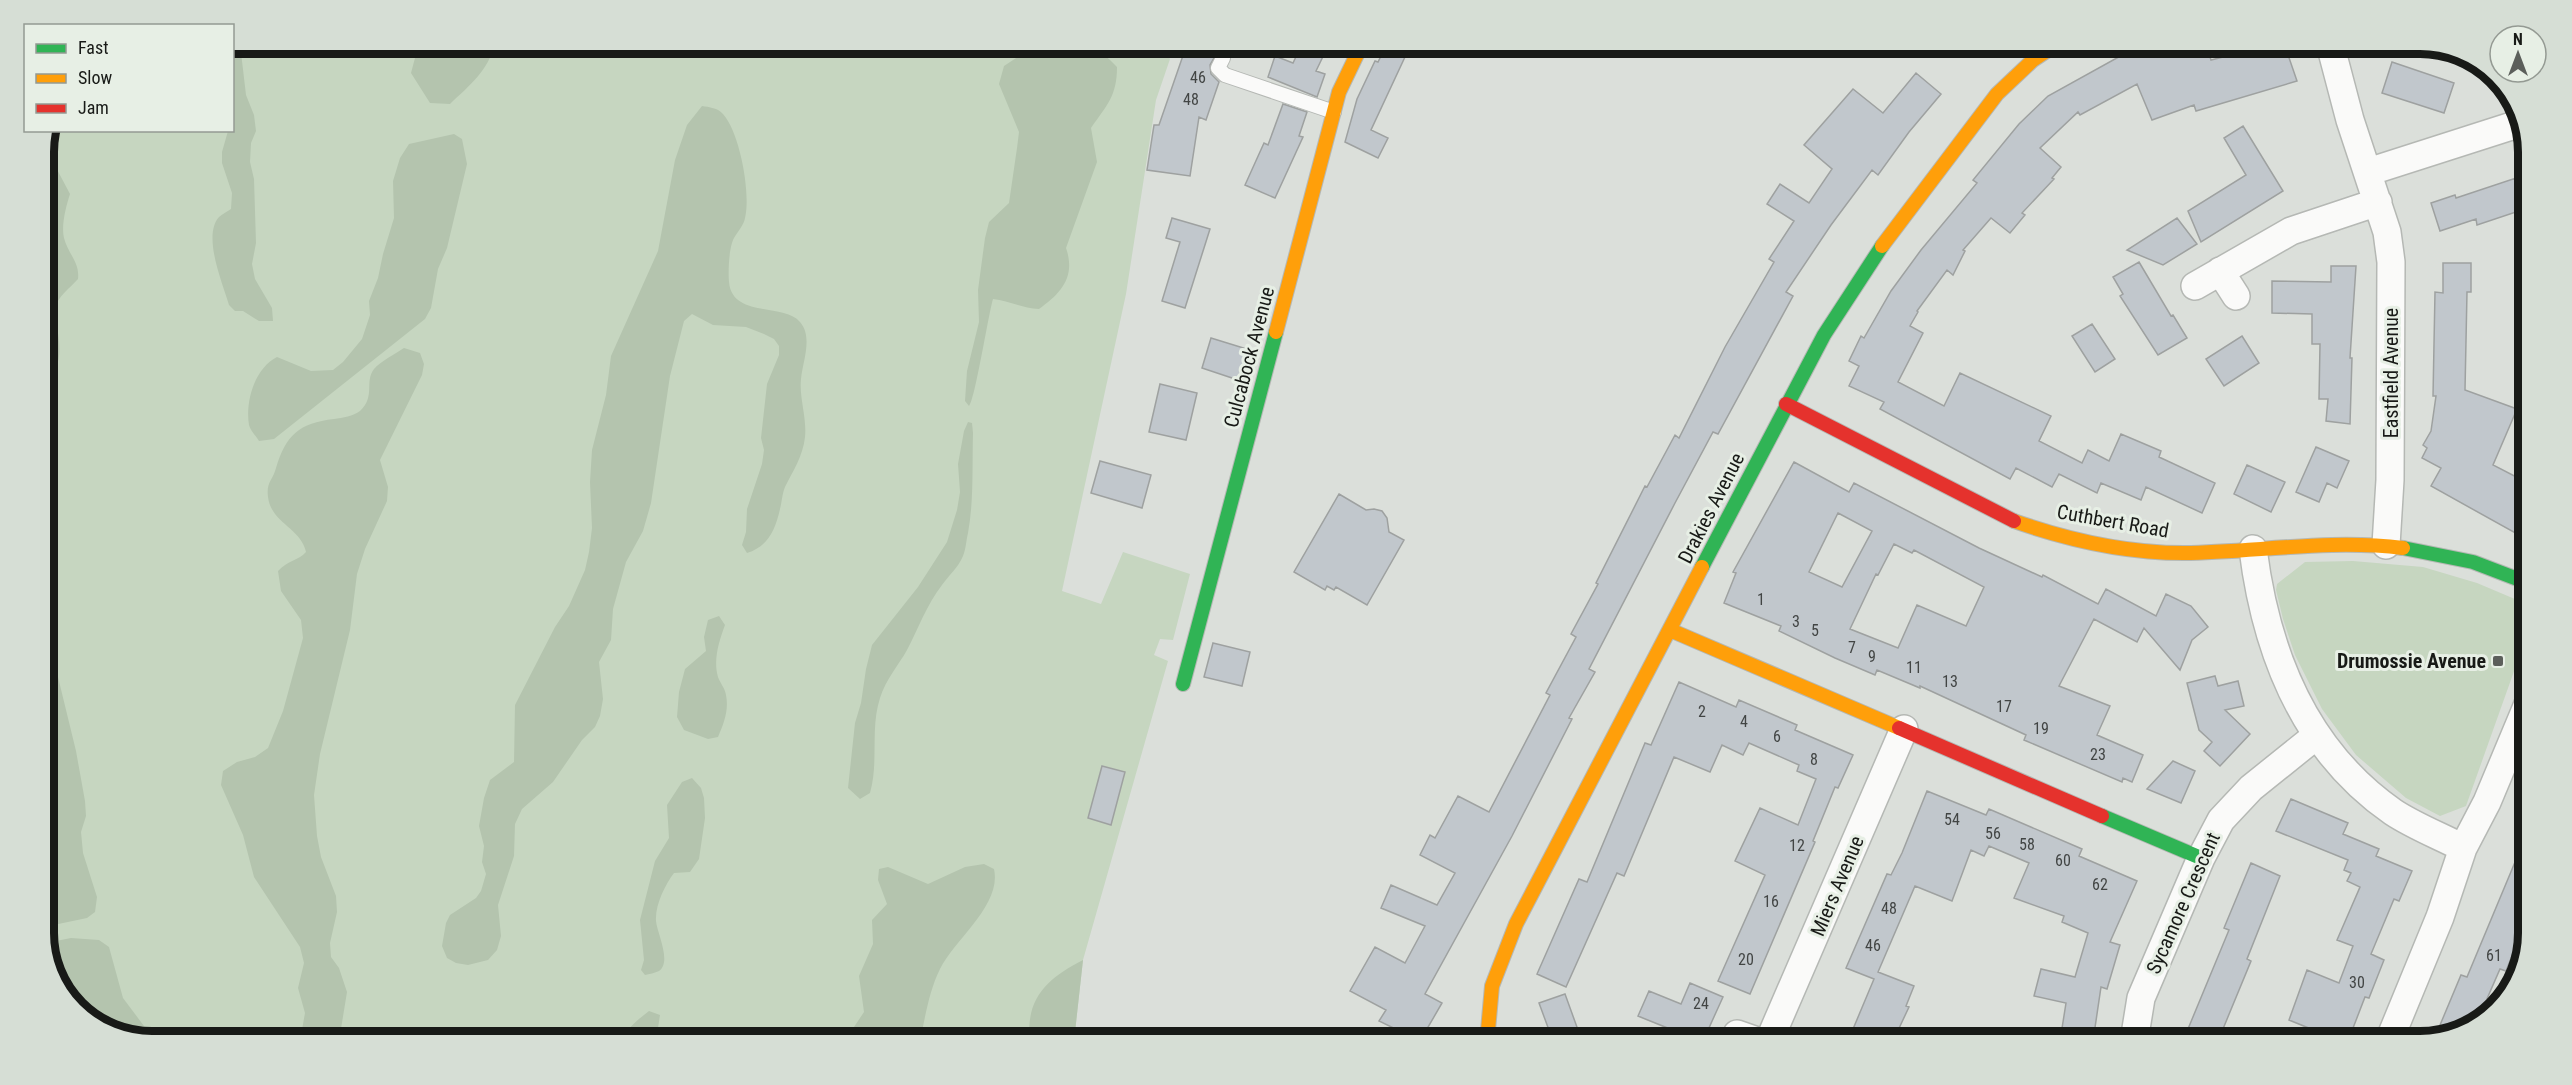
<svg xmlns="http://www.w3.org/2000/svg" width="2572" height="1085" viewBox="0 0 2572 1085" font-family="'Roboto Condensed',sans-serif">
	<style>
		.green { fill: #c6d6c0 }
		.forest { fill: #b4c4ae }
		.building { fill: #c1c7cc; stroke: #9ea1a0; stroke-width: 1.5; fill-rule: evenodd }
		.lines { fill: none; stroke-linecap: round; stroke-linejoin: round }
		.lane-casing { stroke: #b5b8b4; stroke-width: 16 }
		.street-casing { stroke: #b5b8b4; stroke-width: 30 }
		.fast-casing { stroke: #b5b8b4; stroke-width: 16 }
		.slow-casing { stroke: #b5b8b4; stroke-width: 16 }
		.jam-casing { stroke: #b5b8b4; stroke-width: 16 }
		.lane { stroke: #fafaf9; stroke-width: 14 }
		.street { stroke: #fafaf9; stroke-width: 27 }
		.fast { stroke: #30b455; stroke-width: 14 }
		.slow { stroke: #ff9f0a; stroke-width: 14 }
		.jam { stroke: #e5322d; stroke-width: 14 }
		.poi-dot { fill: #5c5f5b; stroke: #e7efe5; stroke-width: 2 }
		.labels { text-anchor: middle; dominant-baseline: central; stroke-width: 6; stroke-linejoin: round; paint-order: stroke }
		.number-label { font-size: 16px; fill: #424544 }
		.street-label { font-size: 20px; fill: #181a17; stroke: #e7efe5 }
		.poi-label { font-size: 20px; font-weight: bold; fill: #181a17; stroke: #e7efe5; text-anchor: end }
		.rim { fill: none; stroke: #181a17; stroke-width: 8 }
	</style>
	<rect width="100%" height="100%" fill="#dbdfda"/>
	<path class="green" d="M233,44H1163L1170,59L1156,100L1126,294L1062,591L1101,604L1123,552L1190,574L1173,640L1160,639L1154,655L1168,661L1083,960L1074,1041H152L111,1033L66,999L44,941V145L50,131L232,130Z
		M2353,561L2423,567L2477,583L2522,602L2528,613V632L2466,806L2440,816L2406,798L2356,755L2322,709L2295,655L2283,619L2276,590L2277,584L2305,562Z"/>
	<path class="forest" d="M233,44H240L246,95L254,115L256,131L251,143L250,162L254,179L256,243L252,264L255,279L272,308L273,321H259L243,311H235L229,305C223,284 202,236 219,217C222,214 227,212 231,209L232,193L222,163V152L228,131L232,130Z
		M426,44H495C487,72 471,84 450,104L430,103L411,73L415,58Z
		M1049,44C1081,44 1094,42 1117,67C1117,96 1107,105 1091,128L1097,162L1066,248C1076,277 1061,293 1039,309C1023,308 1009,301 993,299C988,316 975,400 969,406L965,401L967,371L979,322L978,290L985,238L989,222L1009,203L1017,148L1019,132L999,84L1004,66L1019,56Z
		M702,106C709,107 718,108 723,114C740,133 751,194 745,218C744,225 738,231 734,238C729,247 728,271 729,282C732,318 784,303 800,322C813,337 803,360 801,379C799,398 807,417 805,437C803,456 793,471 785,487C782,494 782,502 780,509C775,531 768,546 747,553L742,545L746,532L747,509L762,464L764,450L761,438L767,384L779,355V346L774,339L764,334L746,327L713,325L692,314L684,321L670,376L651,503L643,531L626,562L613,609L611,640L599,662L603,699L600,716L595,727L582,740L553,782L522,809L515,824L514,856L498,905L501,936L497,950L488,960L468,965L456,963L447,958L442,946L446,923L450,915L476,898L481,891L486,874L482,862L484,846L479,826L484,798L490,780L514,762L515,705L555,627L569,606L585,570L589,552L592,528L590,482L592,450L606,395L611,356L658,251L675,160L687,125Z
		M454,134L462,139L467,164L447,248L438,269L431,308L425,319L274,439L259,441C256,436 250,430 249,425C245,401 255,368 277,357L311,371L333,370L343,362L362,339L370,315L369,301L378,278L383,254L394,218L393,181L400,158L409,144Z
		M44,158L52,160L70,194C66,206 61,226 64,238C68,254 80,262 78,279C70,288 58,296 55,308C53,314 55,321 57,327C61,350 62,368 44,384Z
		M404,348L420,353L424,364L422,375L380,460L388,487L387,501L365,549L357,574L350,630L320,754L314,795L317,836L321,857L336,896L337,912L330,943L331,957L339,968L347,992L339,1041H300L305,1013L298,988L304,963L300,947L254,877L243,835L221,785L223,771L237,762L255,757L268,748L283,711L303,638L301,620L281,591L278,571C288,560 298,561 306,552C301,528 271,523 268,497C266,482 273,480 276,468C286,435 299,423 334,419C343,418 353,416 360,411C376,396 364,382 374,369C381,361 395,354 404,348Z
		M968,422L972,423L973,433C972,466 974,500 968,533C966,541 966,549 963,556C958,568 949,575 942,585C927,604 918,629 907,650C898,666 886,679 880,698C870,729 879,761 870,793L860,799L848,788L855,723L861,703L866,669L872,645L918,587L947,542L957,510L960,492L958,464L964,431Z
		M44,526C49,529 54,533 57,540C60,548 53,555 54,563C55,582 62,596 49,613L44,614Z
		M719,616L725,625C719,641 713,660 718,677C720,683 725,688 726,695C729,710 724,723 718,737L708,739L684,730L677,717L679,692L685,669L706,651L704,637L708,620Z
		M44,655L53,662L58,677L76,751L85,801L86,816L81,832L83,853L97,897L95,912L87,918L44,927V893C51,889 56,885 57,876C59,860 49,803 44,788Z
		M692,778L701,788L704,798L705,818L699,859L690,872L674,873C665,885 655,905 656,921C657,933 672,962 659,971C655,973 649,974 645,975L641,970L644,960L640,920L655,861L669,838L667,805L682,782Z
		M984,864L994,869C1002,905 955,939 940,969C929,991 925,1018 920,1041H856L852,1030L864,1012L859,976L873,944L872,920L887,904L878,880L879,869L888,867L928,884L965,867Z
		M71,938L99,940L109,947L123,998L147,1030L149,1041L111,1033L66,999L47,950L56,941Z
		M1083,960L1074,1041H1030C1025,998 1048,978 1083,960Z
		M649,1011L660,1015L656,1041H623C627,1027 638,1020 649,1011Z"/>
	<path class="building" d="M1187,44H1232L1229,52L1223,49L1218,51L1210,65L1211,74L1219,82L1206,120L1199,117L1190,176L1147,170L1154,125H1159Z
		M1302,44H1329L1316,71L1325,74L1317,97L1268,77L1275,56L1293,63Z
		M1387,44H1411L1371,130L1388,138L1378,158L1345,142L1357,99L1375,61L1378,62Z
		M2159,44H2206L2211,60L2262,47L2265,56L2286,49L2297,81L2196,111L2194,105L2152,120L2137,84L2080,115L2078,112L2040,148L2061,167L2052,178L2054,179L2022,213L2025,215L2010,233L1991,218L1963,250L1965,251L1953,275L1947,270L1917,311L1918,312L1910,326L1923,333L1898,382L1944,406L1960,373L2051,416L2039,441L2082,463L2088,450L2109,461L2121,434L2161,451L2159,457L2215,483L2202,513L2146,487L2141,500L2101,483L2097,493L2059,474L2052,487L2016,468L2010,479L1880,409L1884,402L1849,386L1859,366L1849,361L1861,336L1864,338L1891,291L1921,250L1977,183L1973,180L2019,124L2048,96L2124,54Z
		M2392,62L2454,83L2444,113L2382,93Z
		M1916,73L1941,94L1909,132L1878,175L1872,170L1831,225L1786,292L1793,296L1718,434L1713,432L1675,503L1589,669L1595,672L1569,718L1572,719L1512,836L1425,994L1442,1003L1420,1041L1379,1021L1386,1010L1350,991L1375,947L1405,963L1425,926L1381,908L1391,885L1437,905L1455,873L1420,855L1430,835L1435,838L1458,796L1489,812L1550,695L1546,693L1576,637L1571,634L1598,584L1596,583L1645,486L1647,487L1675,435L1679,438L1725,347L1774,262L1769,259L1794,221L1767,204L1780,184L1809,203L1832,169L1804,145L1853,89L1883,113Z
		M1283,104L1307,112L1299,136L1303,137L1275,198L1245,185L1264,143L1268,145Z
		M2243,126L2283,191L2201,242L2188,211L2246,175L2224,138Z
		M2516,178V212L2477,225L2476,219L2440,231L2431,203L2455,195L2456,198Z
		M1172,218L1210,229L1185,308L1162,301L1180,242L1166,238Z
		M2177,218L2197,244L2163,265L2127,250Z
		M2139,262L2171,316L2173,315L2187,338L2158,355L2120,296L2123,294L2113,277Z
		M2443,263H2471V292H2467L2465,390L2517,409L2493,465L2528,483V540L2431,486L2441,468L2422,458L2427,448L2423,445L2431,431L2436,396H2433L2435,292L2443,293Z
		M2331,266H2356L2350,358H2352L2350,424L2326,421L2328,399H2319L2320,344H2312V314L2272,313V281L2331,282Z
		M2092,324L2115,359L2095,372L2072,336Z
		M2242,336L2259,363L2224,386L2206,359Z
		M1211,338L1250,350L1241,381L1202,368Z
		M1160,384L1197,393L1186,440L1149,432Z
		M2316,447L2349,461L2337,488L2327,483L2319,502L2296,492Z
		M1100,461L1151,475L1142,508L1091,493Z
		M1794,462L1849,492L1854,483L1979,548L2042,577L2043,575L2098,604L2106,589L2156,616L2166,594L2191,606L2208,627L2192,640L2180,670L2144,628L2137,642L2094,619L2059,686L2110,706L2097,735L2143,755L2132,782L2123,778L2122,782L2024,740L2026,735L1920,686V688L1877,670L1875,675L1835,658L1779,631L1781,626L1724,603L1736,573L1733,572ZM1838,513L1872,531L1842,587L1809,572ZM1894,544L1912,553L1914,550L1984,587L1966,626L1917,605L1898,648L1850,629L1876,574L1878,575Z
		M2247,465L2285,482L2271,512L2234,494Z
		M1339,494L1366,510L1374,509L1382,511L1387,518L1389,532L1404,540L1367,605L1336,587L1334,590L1327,586L1325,590L1294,572Z
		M1213,643L1250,652L1242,686L1204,677Z
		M2215,676L2218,686L2238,681L2244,706L2225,710L2250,734L2220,766L2204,751L2212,742L2199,730L2187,683Z
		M1679,682L1736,707L1739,700L1797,725L1795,730L1853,755L1838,788L1835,787L1813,841L1815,842L1750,994L1718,981L1765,875L1735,861L1760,808L1798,825L1816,779L1797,771L1799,765L1749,743L1743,755L1722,745L1710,772L1674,757L1624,876L1617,873L1566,987L1537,974L1579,879L1587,882L1645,743L1651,745Z
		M2173,761L2195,771L2181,803L2147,789Z
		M1102,766L1125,772L1111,825L1088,818Z
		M1927,791L1986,815L1989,809L2082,849L2079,856L2137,881L2110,942L2120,945L2107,989L2101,987L2093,1041H2060L2066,1003L2034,996L2041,969L2075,977L2088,933L2062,922L2064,916L2014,898L2029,863L1989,846L1984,856L1971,850L1952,901L1915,886L1878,972L1914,986L1906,1006L1909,1007L1893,1041H1848L1874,979L1846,968L1887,874L1891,875L1902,853Z
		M2291,799L2348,823L2343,834L2379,849L2376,856L2412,871L2399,901L2394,899L2371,954L2384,960L2369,998L2365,997L2348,1041H2305L2311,1029L2289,1020L2307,970L2339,983L2353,946L2337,940L2360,887L2347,881L2351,873L2344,870L2348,860L2276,831Z
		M2528,831V915L2506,971L2500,969L2476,1024L2435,1037L2461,975L2467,977Z
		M2251,863L2280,876L2247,959L2251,961L2218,1041H2183L2229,930L2224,928Z
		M1690,983L1723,997L1703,1041H1665L1670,1029L1638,1016L1649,991L1681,1004Z
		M1565,994L1582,1041H1553L1539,1003Z"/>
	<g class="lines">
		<defs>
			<path id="lane" d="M1223,58L1218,68L1225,75L1334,112"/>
			<path id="street" d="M2330,44L2350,120L2387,232L2391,262L2390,480L2386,545
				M2368,172L2521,123
				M2220,271L2236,296
				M2195,286L2291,231L2378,202
				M2253,549C2266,653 2304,750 2393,812C2414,826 2440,836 2463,848
				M1737,1034L1757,1041
				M1769,1041L1904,729
				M2134,1041L2141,998L2201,858L2221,820L2251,788L2317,735
				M2389,1041L2440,917L2463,848L2487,802L2528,704"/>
			<path id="fast" d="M2403,548L2473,562L2528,583
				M1702,567L1824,335L1882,246
				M1183,684L1276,332
				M2102,816L2201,858"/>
			<path id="slow" d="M1882,246L1997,94L2033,60L2057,44
				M1276,332L1339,92L1362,44
				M2014,521C2068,540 2126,553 2184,553C2257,552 2329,539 2403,548
				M1670,630L1899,728
				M1487,1041L1492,986L1516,924L1702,567"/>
			<path id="jam" d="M1786,404L2014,521
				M1899,728L2102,816"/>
		</defs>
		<use href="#lane" class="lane-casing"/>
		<use href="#street" class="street-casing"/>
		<use href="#fast" class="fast-casing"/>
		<use href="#slow" class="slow-casing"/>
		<use href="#jam" class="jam-casing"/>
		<use href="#lane" class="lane"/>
		<use href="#street" class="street"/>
		<use href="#fast" class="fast"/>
		<use href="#slow" class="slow"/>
		<use href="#jam" class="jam"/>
	</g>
	<rect class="poi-dot" x="2492" y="655" width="12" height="12" rx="3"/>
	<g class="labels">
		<g class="number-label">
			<text x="1198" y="77">46</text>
			<text x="1191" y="99">48</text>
			<text x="1761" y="599">1</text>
			<text x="1796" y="621">3</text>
			<text x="1815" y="630">5</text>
			<text x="1852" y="647">7</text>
			<text x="1872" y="656">9</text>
			<text x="1914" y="667">11</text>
			<text x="1950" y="681">13</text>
			<text x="2004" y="706">17</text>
			<text x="1702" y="711">2</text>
			<text x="1744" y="721">4</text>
			<text x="2041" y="728">19</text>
			<text x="1777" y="736">6</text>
			<text x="2098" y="754">23</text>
			<text x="1814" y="759">8</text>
			<text x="1952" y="819">54</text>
			<text x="1993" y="833">56</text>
			<text x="2027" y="844">58</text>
			<text x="1797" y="845">12</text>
			<text x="2063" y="860">60</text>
			<text x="2100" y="884">62</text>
			<text x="1771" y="901">16</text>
			<text x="1889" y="908">48</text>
			<text x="1873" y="945">46</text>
			<text x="2494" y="955">61</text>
			<text x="1746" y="959">20</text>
			<text x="2357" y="982">30</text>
			<text x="1701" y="1003">24</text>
		</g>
		<g class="street-label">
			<text transform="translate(1249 357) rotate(-75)">Culcabock Avenue</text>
			<text transform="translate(2391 373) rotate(-90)">Eastfield Avenue</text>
			<text transform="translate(1711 508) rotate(-63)">Drakies Avenue</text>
			<text transform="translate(2113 521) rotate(10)">Cuthbert Road</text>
			<text transform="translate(1837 886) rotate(-67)">Miers Avenue</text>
			<text transform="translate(2183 903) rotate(-66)">Sycamore Crescent</text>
		</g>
		<g class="poi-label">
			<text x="2486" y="661">Drumossie Avenue</text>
		</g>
	</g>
	<path d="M0 0H2572V1085H0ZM152 54H2420A98 98 0 0 1 2518 152V933A98 98 0 0 1 2420 1031H152A98 98 0 0 1 54 933V152A98 98 0 0 1 152 54Z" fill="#d6ded5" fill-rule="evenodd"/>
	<path class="rim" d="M152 54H2420A98 98 0 0 1 2518 152V933A98 98 0 0 1 2420 1031H152A98 98 0 0 1 54 933V152A98 98 0 0 1 152 54Z"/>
	<rect x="24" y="24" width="210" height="108" fill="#e7efe5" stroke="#949a93" stroke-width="1.5"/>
	<rect x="36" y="44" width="30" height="9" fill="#30b455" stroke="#949a93" stroke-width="1.5"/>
	<text x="78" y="54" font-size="18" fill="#181a17">Fast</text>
	<rect x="36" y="74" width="30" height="9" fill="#ff9f0a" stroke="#949a93" stroke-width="1.5"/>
	<text x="78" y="84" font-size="18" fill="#181a17">Slow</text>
	<rect x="36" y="104" width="30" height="9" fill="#e5322d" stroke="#949a93" stroke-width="1.5"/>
	<text x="78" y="114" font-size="18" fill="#181a17">Jam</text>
	<g transform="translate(2518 54)"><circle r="28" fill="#e7efe5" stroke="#949a93" stroke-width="1.5"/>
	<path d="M0-4.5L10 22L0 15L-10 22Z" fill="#5c5f5b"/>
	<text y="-9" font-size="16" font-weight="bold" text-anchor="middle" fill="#181a17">N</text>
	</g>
</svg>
